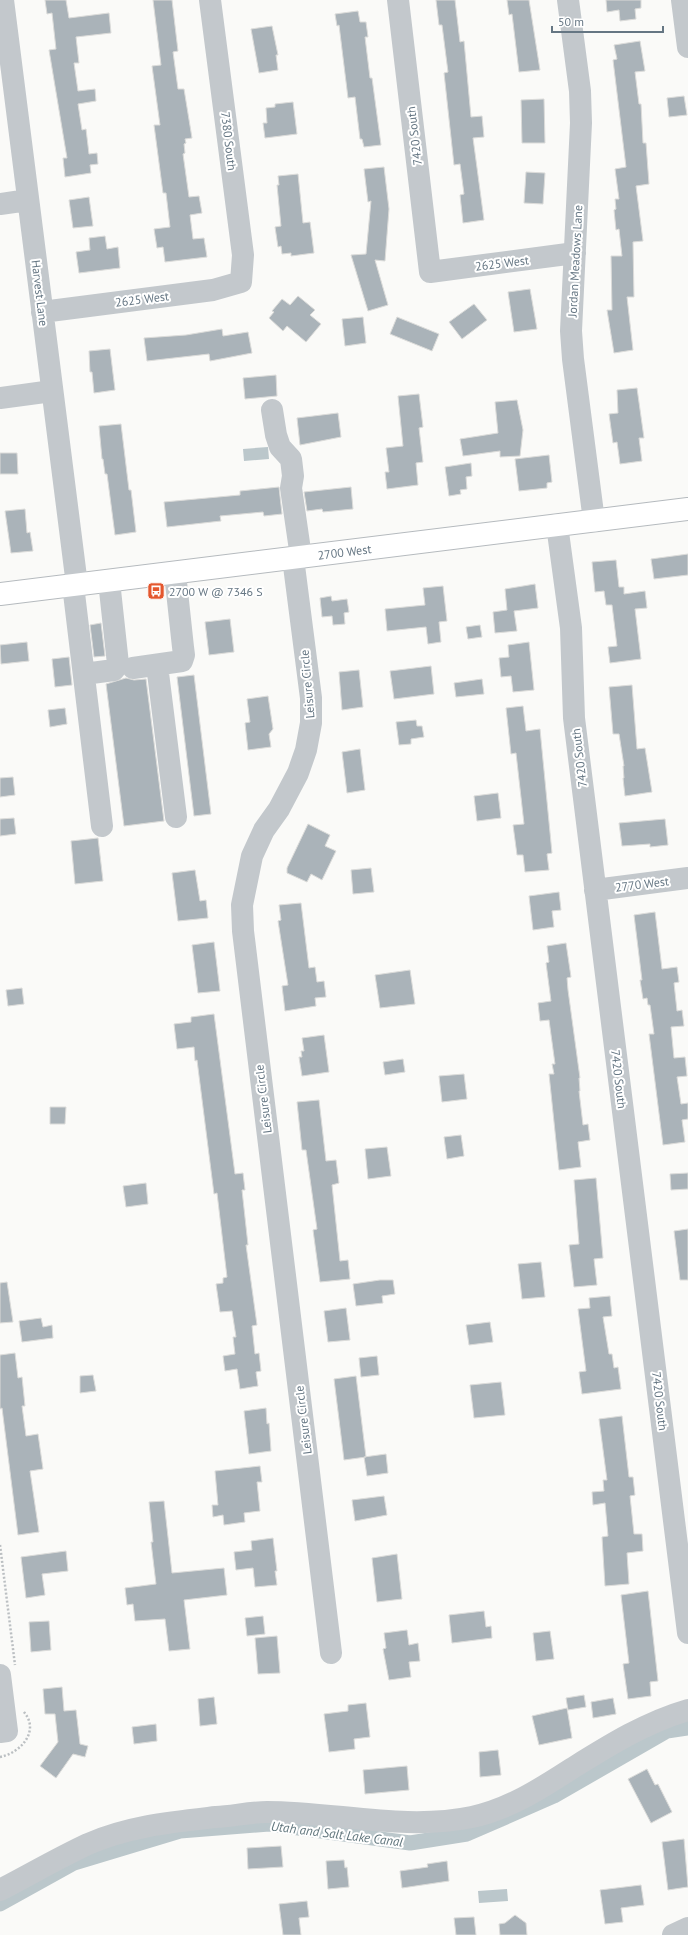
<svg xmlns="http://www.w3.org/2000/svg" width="688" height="1935" viewBox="0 0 688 1935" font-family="'PT Sans',sans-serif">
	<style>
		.water { fill: #bbc7cb }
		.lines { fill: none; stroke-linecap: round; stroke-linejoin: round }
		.canal { stroke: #bbc7cb; stroke-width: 15 }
		.building { fill: #aab3b9; stroke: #dcdcda }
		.major-casing { stroke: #b5babe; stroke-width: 24 }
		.path { stroke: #bbbfc2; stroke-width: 2.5; stroke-dasharray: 2 2; stroke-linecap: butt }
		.minor { stroke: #c3c8cc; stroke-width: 22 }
		.major { stroke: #fff; stroke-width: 22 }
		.labels { text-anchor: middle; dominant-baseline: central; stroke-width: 4; stroke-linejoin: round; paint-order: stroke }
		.street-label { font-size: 12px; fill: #657683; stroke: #fff }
		.poi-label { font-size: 12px; fill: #657683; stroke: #fff; text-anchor: start }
		.water-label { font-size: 13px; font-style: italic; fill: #60757c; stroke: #fff }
	</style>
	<rect width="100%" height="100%" fill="#fafaf8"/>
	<path class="water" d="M268,447L269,459L244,461L243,449Z
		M507,1889L508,1901L479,1903L478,1891Z"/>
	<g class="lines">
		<path class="canal" d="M0,1904L74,1863L180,1831L269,1824L410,1843L467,1834L554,1796L667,1731L688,1728"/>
	</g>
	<path class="building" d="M45,0H66L69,18L109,13L111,33L76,37L79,63H74L78,91L95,89L96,101L78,104L82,130L86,129L89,154L97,153L98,164L90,165L91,173L65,177L63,158H67L49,50L56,49L52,13L47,14Z
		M153,0H172L178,51L173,52L178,89H184L192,138L185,139L186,143L184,144L185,153L183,154L189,197L199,196L202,213L190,215L193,239L204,238L207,257L165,262L163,247L157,248L154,229L170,227L166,193H163L154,125H160L152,66L161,65Z
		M436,0H455L460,42L464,41L471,117L482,116L484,137L473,138L484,220L463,223L460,195L464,194L460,164L454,165L444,73L448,72L442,25H439Z
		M507,0H529L540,70L519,72L512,14L509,15Z
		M606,0H641V8L635,9L636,19L620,21L619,10L607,12Z
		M358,11L360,22H366L368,37H365L370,78H372L381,145L364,147L362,139H360L355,97L348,98L339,25L337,26L335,14Z
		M272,26L278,55H276L278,70L259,73L251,29Z
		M640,41L645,71L635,72L639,104H641L643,143H646L649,184L636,186L643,241L633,242L634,297H627L633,350L614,353L607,310H612L611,256H622L619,229L616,230L614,210L616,209L615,199H619L615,169L626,167L613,60L617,59L614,45Z
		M684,96L687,115L669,117L667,98Z
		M544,99L545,143H522L521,100Z
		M293,102L297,134L265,138L263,123H267L266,108L275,107V104Z
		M384,167L389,209L385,261L375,260L388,305L368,311L351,255L366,254L371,201L368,202L364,169Z
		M526,172L545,173L543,204L524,203Z
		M298,174L303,223L310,222L314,253L291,256V253L282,254L281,246L278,247L275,227L281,226L277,185H279L278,176Z
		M89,197L93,226L73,228L69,200Z
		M105,236L107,249L118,247L120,268L79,273L76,252L90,250L89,238Z
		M530,289L537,329L514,332L508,292Z
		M298,296L315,310L310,315L321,324L306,342L287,326L283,331L269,318L274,312L272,311L282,299L290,305Z
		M474,304L487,320L462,339L449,322Z
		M363,317L366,343L345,346L342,319Z
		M397,317L439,334L432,351L390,334Z
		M222,329L223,336L248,332L252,353L210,361L209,354L147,361L144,338L186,335Z
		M110,349L115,390L94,393L92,372H90L89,351Z
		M276,375L277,396L245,399L243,378Z
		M637,388L644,438H639L642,461L620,464L617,442L613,443L609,414L618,413L617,390Z
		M419,394L423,427L419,428L423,462L416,463L418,485L387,489L385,472H389L386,448L403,446L398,396Z
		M517,400L523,430L520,456L500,457V451L463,456L460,439L498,433L495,402Z
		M338,413L341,437L300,445L297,418Z
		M121,424L129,490H131L136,532L115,535L107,474H105L103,459H102L99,426Z
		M0,453H17L18,474H0Z
		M549,455L552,482L547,483V488L519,491L515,459Z
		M471,463L472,476L466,477L467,489L460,490L461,494L449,496L445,467Z
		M279,487L282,514L264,516L263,512L220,516L221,521L167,527L164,502L240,495V491Z
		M351,487L353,509L323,512L322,509L307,511L304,492Z
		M25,509L27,533L30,532L33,551L11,553L5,511Z
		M688,554V575L654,579L651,559Z
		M616,560L619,587H624V594L645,591L647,608L635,609L641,659L610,663L608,647L617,646L612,605H606L604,591L595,592L592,562Z
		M535,584L538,608L514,611L517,631L495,633L493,612L507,610L505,589Z
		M443,586L447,621L439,622L441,642L428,644L426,627L387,631L385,609L425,605L423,588Z
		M331,596L332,601L347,599L349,612L344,613L345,624L333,625L332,616L322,617L320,598Z
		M230,619L234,652L209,655L205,622Z
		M101,623L105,656L94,657L90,625Z
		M480,625L482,637L468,639L466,627Z
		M27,642L29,661L1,664L0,645Z
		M529,642L534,690L513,692L511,676L501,677L499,658L509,657L508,645Z
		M69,657L72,685L55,687L52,659Z
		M431,666L434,694L394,699L390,671Z
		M359,670L363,707L342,710L339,672Z
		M194,675L211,814L194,816L177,677Z
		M126,678L134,680L146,679L164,821L124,826L106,684Z
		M482,679L484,694L456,697L454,683Z
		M632,685L637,749L645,748L652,792L625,796L623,778H624L623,766H624L619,734H613L609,687Z
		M268,696L273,729L269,734L271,747L248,750L245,723L250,722L247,699Z
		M523,706L526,731L540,729L552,853L547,854L549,870L525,872L523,855H517L513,825L524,824L516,753L511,754L506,708Z
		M65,708L67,724L50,727L48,710Z
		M416,720L417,726H422L424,737L411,739V744L399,745L396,722Z
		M360,749L365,790L347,793L342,752Z
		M13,777L15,795L0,797V778Z
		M498,793L501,818L477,821L474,796Z
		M14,818L16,834L0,836V819Z
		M665,819L668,845L650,847V844L622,846L619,823Z
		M308,824L330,835L325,846L336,851L322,880L311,874L307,882L287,873V868Z
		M98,838L103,881L75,884L71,841Z
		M371,868L374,892L353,894L351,870Z
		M195,870L200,901L206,900L208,918L178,921L172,873Z
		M559,892L561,910L552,911L554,927L533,930L529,896Z
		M301,903L309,968L315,967L317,982L324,981L326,997L315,998L316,1006L285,1011L282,986L288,985L278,921L281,920L279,905Z
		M655,912L662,969L677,967L679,982L674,983L677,1011L682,1010L684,1026L671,1027L674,1058L685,1057L687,1076L677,1077L681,1104L688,1103V1119L682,1120L685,1142L663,1145L649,1034H654L650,1005H648L647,998L643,999L640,980H642L634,915Z
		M214,942L220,991L198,993L192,945Z
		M566,943L571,977L567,978L568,990L580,1078H579L580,1091H579L583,1125L588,1124L590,1140L578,1142L581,1167L559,1170L549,1074H554L552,1064H555L549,1020L540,1021L538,1003L551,1001L546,963L549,962L547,946Z
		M410,970L415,1004L380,1008L375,975Z
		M22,988L24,1004L8,1006L6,990Z
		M214,1014L235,1174L243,1173L245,1190H242L248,1245H246L257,1325L252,1326L255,1354L259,1353L261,1371L256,1372L258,1386L240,1389L237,1369L225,1371L223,1356L235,1354L233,1337H236L232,1311L220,1312L216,1284L223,1283V1278L227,1277L217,1193L214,1194L197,1060L195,1061L194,1047L177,1049L174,1024L191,1022V1017Z
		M324,1035L329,1072L302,1076L299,1057H302L301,1051H304L302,1038Z
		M403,1059L405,1072L385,1075L383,1062Z
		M464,1074L467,1099L442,1102L439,1076Z
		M319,1100L326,1161L336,1160L339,1183L332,1185L340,1261L348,1260L350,1279L320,1282L313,1230L317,1229L306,1150H302L297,1102Z
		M50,1107H66L65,1124H50Z
		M461,1135L464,1156L447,1159L444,1137Z
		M387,1147L391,1176L368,1179L365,1149Z
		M688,1173V1189L671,1190L670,1174Z
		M596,1178L603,1258L594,1259L597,1285L574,1287L569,1245L579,1244L574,1180Z
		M146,1183L148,1204L126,1207L123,1186Z
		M688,1229V1280H680L674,1231Z
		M541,1262L545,1297L522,1299L518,1264Z
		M380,1280H393L395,1294L382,1296L383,1303L356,1306L353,1284Z
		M7,1282L13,1322L0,1323V1283Z
		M610,1296L612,1316L603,1317L609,1354H612L614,1368L618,1367L621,1389L582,1394L579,1372L586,1371L578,1309L590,1308L589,1298Z
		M346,1308L350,1340L328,1342L324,1311Z
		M41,1318L43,1327L52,1325L53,1338L22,1342L19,1321Z
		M490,1322L493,1342L469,1345L466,1325Z
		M15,1353L18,1378L22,1377L25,1406H22L26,1436L38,1434L43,1469L30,1471L39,1532L18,1535L2,1408L0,1409V1355Z
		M377,1356L379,1375L361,1377L359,1358Z
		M93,1375L96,1391L80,1393V1376Z
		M356,1376L366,1457L344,1460L334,1379Z
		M501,1382L505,1415L474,1418L470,1385Z
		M266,1408L267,1424L269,1423L271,1451L249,1454L244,1411Z
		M622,1416L629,1477H633L635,1495L630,1496L634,1534H642L643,1551L627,1553L629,1584L605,1586L602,1537L608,1536L605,1503L593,1505L592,1492L604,1491L603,1480H607L599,1419Z
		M386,1454L388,1473L367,1476L364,1457Z
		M260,1466L262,1482H257L260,1511L244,1513L245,1522L224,1525L223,1515L213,1517L212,1505H218L215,1471Z
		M384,1496L387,1515L355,1521L352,1500Z
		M164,1501L172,1573L224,1568L227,1595L184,1600L190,1649L169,1651L165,1619L135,1621L133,1604L127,1605L125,1588L156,1584L151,1542H153L149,1502Z
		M273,1538L277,1571H275L277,1585L255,1587L253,1568L236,1570L234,1552L252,1550L251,1541Z
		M66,1551L68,1571L42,1574L45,1595L26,1598L21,1557Z
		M397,1554L402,1599L377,1602L372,1558Z
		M648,1591L658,1681L650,1682L651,1696L628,1699L623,1664L629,1663L621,1595Z
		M484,1611L486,1627L491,1626L492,1638L452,1643L449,1615Z
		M263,1616L265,1634L247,1636L245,1618Z
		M49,1621L51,1650L31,1652L29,1622Z
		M407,1630L409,1645L418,1643L420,1661L409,1662L411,1677L389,1680L383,1649L386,1648L384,1633Z
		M550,1631L554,1659L536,1661L533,1633Z
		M277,1636L280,1673L258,1674L255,1638Z
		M62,1687L64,1711L76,1710L80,1744L88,1746L85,1757L73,1754L56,1778L40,1766L58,1742L55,1714H45L43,1689Z
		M584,1695L586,1707L568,1710L566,1698Z
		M214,1697L217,1724L200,1726L198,1699Z
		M613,1698L616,1714L593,1718L591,1702Z
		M366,1703L370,1737L354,1739L355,1749L329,1752L324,1714L348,1711V1705Z
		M567,1708L572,1738L539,1745L532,1716Z
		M156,1724L157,1741L134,1744L132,1727Z
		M498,1750L501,1775L480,1777L479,1752Z
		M407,1766L409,1790L365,1794L363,1770Z
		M647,1769L655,1785L658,1784L672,1812L651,1823L628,1779Z
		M684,1839L688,1887L668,1890L662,1842Z
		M281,1846L283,1867L248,1869L247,1848Z
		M344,1860L345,1868L347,1867L349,1887L328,1889L326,1861Z
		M447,1861L449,1881L402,1888L400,1871L428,1867L427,1864Z
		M641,1885L644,1905L621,1908L623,1922L605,1924L600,1890Z
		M307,1901L309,1917L299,1918L301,1935H283L279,1904Z
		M515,1915L526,1923L527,1935H500L499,1924L505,1923Z
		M474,1917L476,1935H456L454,1918Z"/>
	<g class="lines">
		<defs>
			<g id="major">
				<path id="s1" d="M0,594L688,509"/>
			</g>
		</defs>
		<use href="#major" class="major-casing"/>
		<path class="path" d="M0,1545L15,1665
			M0,1757C21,1753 41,1730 23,1711"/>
		<path class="minor" d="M3,0L77,585
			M398,0L430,272L575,253
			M568,0L580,91L581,123L571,331L573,359L594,521
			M682,0L688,47
			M0,204L28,200
			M42,312L213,290L241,282L243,255L210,0
			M0,398L52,391
			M272,410L276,435L280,447L291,459L293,476L291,488L301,557
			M557,525L571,628L574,718L688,1633
			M293,558L311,698V723L306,750L298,773L279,809L264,830L252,856L242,905L243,931L331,1653
			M73,585L102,826
			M157,665L176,817
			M133,668L182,661L184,655L183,647L175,573
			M84,674L114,670L118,664L109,581
			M595,890L688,878
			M0,1675L7,1731L0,1732
			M0,1890C29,1875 58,1858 88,1844C129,1826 172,1822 216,1817C233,1816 251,1812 267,1812C335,1812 405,1831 472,1817C509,1809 540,1789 571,1769C608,1746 646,1722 688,1710
			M673,1935L688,1928"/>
		<use href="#major" class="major"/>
	</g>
	<defs>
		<symbol id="bus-square" viewBox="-11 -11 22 22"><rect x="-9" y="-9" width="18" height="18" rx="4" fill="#e4572e" stroke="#fff"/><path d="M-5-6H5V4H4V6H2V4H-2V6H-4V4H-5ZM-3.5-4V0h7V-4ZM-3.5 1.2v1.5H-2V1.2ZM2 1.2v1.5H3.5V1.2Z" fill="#fff"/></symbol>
	</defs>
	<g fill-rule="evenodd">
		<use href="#bus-square" x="146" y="581" width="20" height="20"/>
	</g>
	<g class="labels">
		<g class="street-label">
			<text transform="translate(414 136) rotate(-97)">7420 South</text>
			<text transform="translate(229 141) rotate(83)">7380 South</text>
			<text transform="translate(575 261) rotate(-87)">Jordan Meadows Lane</text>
			<text transform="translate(502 263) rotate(-7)">2625 West</text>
			<text transform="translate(40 293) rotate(83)">Harvest Lane</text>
			<text transform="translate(142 299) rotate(-7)">2625 West</text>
			<text stroke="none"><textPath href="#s1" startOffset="347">2700 West</textPath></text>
			<text transform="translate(307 684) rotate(-95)">Leisure Circle</text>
			<text transform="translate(579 758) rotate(-97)">7420 South</text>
			<text transform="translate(642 884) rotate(-7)">2770 West</text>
			<text transform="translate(619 1079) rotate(83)">7420 South</text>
			<text transform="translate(263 1099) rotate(-97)">Leisure Circle</text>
			<text transform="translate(660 1401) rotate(83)">7420 South</text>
			<text transform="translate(303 1420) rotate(-97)">Leisure Circle</text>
		</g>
		<g class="poi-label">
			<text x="169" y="591">2700 W @ 7346 S</text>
		</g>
		<g class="water-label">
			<text transform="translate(337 1834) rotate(7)">Utah and Salt Lake Canal</text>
		</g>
	</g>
	<path d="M552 26v6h111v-6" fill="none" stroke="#657683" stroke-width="2"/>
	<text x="558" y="26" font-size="12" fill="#657683" stroke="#ffffff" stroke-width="3" paint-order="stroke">50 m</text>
</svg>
